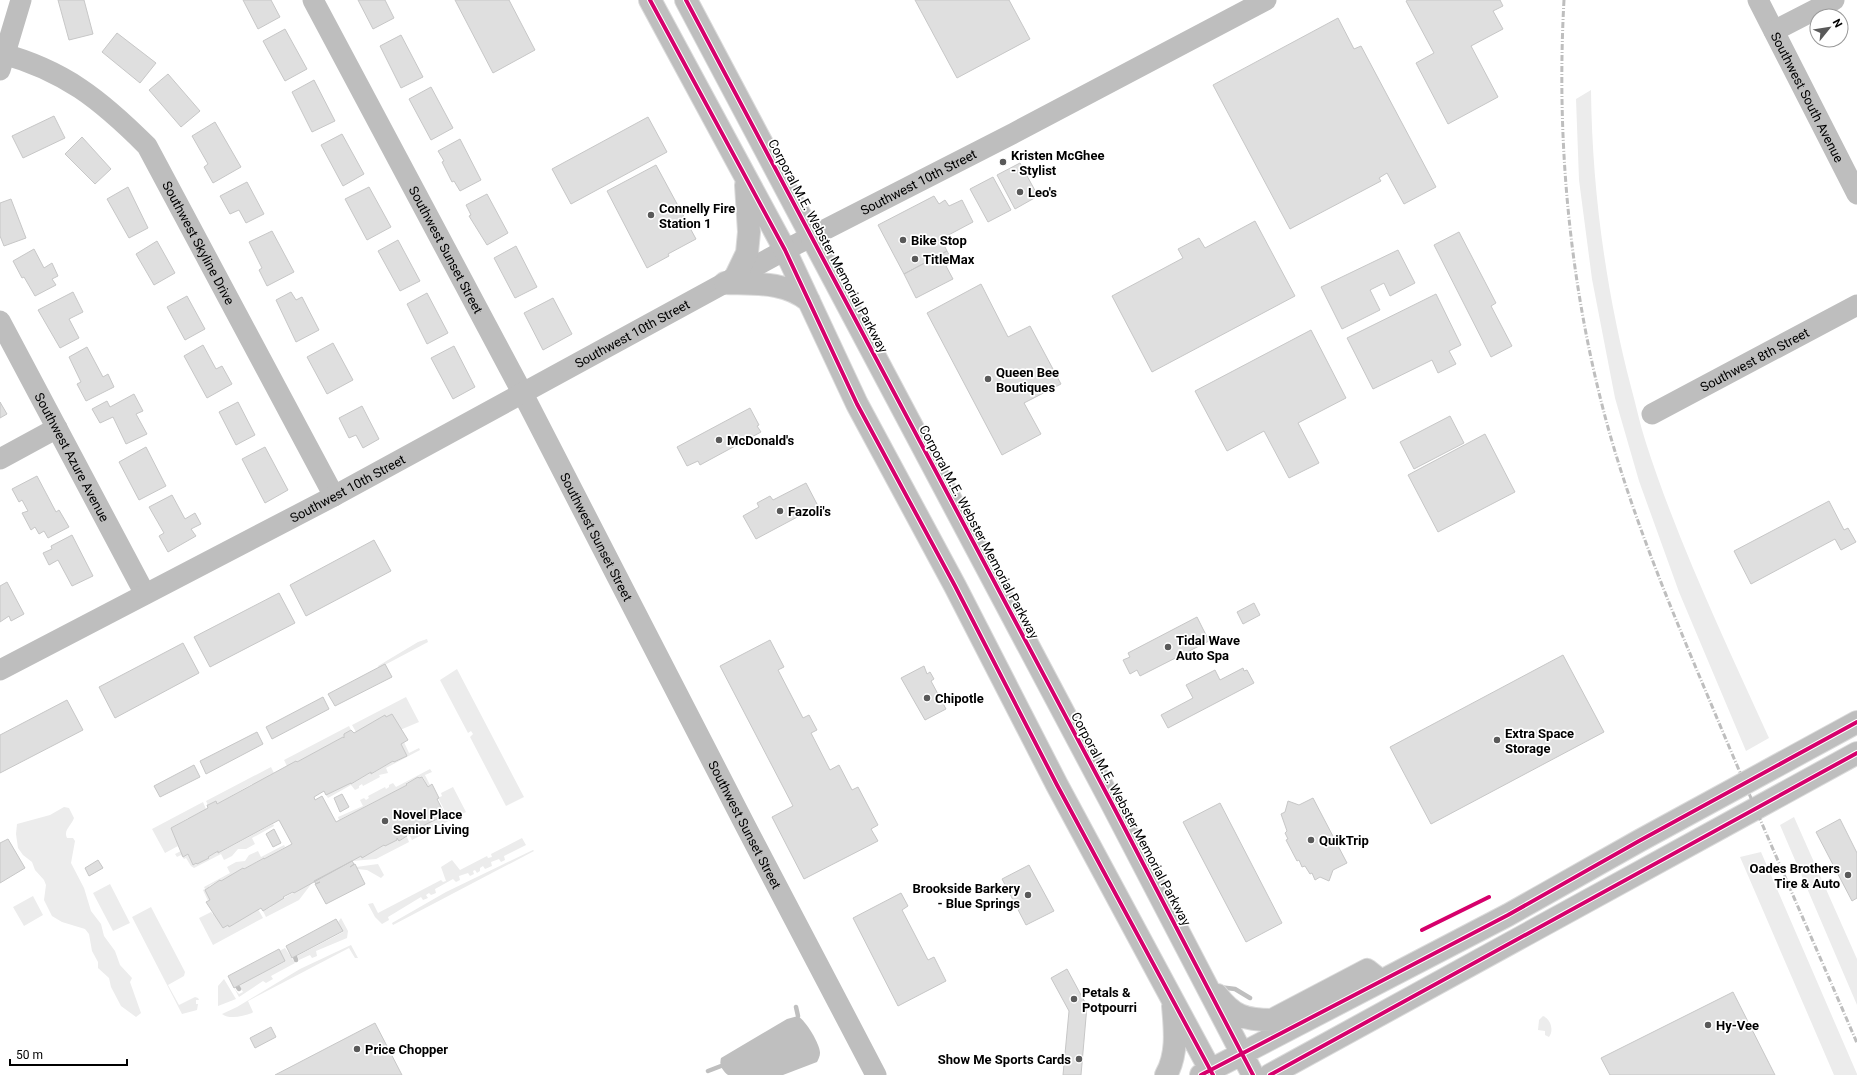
<svg xmlns="http://www.w3.org/2000/svg" width="1857" height="1075" viewBox="0 0 1857 1075" font-family="Roboto,sans-serif">
	<style>
		.green { fill: #ececec }
		.water { fill: #bfbfbf }
		.lines { fill: none; stroke-linecap: round; stroke-linejoin: round }
		.stream { stroke: #bfbfbf; stroke-width: 4.5 }
		.building { fill: #dfdfdf; stroke: #c7c7c7 }
		.major-casing { stroke: #dbdbdb; stroke-width: 24 }
		.minor { stroke: #bebebe; stroke-width: 21 }
		.major { stroke: #bebebe; stroke-width: 22 }
		.rail { stroke: #bebebe; stroke-width: 3; stroke-dasharray: 6 2 1 2; stroke-linecap: butt }
		.cycleway-casing { stroke: #fff; stroke-width: 6 }
		.cycleway { stroke: #d6006c; stroke-width: 4 }
		.poi-dot { fill: #595959; stroke: #fff; stroke-width: 1.5 }
		.labels { text-anchor: middle; dominant-baseline: central; stroke-width: 3.5; stroke-linejoin: round; paint-order: stroke }
		.street-label { font-size: 13px; fill: #000; stroke: #fff }
		.poi-label { font-size: 13px; font-weight: bold; fill: #000; stroke: #fff; text-anchor: start }
	</style>
	<rect width="100%" height="100%" fill="#fff"/>
	<path class="green" d="M1591,90C1592,190 1606,291 1631,387C1636,405 1640,425 1646,443C1679,545 1725,641 1769,738L1746,751L1679,592L1639,481L1615,398L1592,279L1579,180L1576,99Z
		M427,639L428,642L379,668L378,666L418,642Z
		M457,669L524,797L506,806L470,737L473,734L471,731L468,733L440,680Z
		M406,697L419,722L400,730L392,714L386,717L385,715L356,732L352,725Z
		M349,726L351,730L344,734L345,738L343,737L297,762L296,761L287,766L284,760Z
		M404,742L409,753L419,748L420,750L386,768L388,773L379,775L380,777L363,786L362,784L359,786V788L355,790L351,785L328,798L326,795L351,783L352,784L371,772L372,774L393,761L395,762L407,756L401,744Z
		M271,767L274,773L269,775L270,777L253,785L252,784L217,804L216,801L208,805L206,801Z
		M430,769L432,772L425,775L430,785L428,787L423,777L419,778L418,777L406,783L407,785L339,820L338,817L363,806L360,800L364,798L366,800L369,798L368,796L385,787L386,789L389,787V785L393,783L396,787Z
		M453,787L466,812L412,840L408,832L446,813L438,798L442,796L441,793Z
		M203,802L206,809L188,819V818L171,828L179,843L177,844L178,846L165,853L152,829Z
		M64,807L69,808L74,818C72,825 63,830 67,838H73L75,841L71,863L84,888L91,911L101,924L104,936L115,951L120,965L132,978L130,982L141,1013L136,1017L121,1006L111,987L109,978L98,968V962L92,951L89,934L85,929L62,922L52,916L44,900L46,885L44,880L35,870L32,862L23,855L18,848L16,834L17,824L50,815Z
		M1794,817L1857,959V1005L1780,825Z
		M273,824L274,826L252,838L255,844L246,849H238L232,856L224,860L221,854L194,868L191,866L186,858L184,859L181,855L177,857L175,854L181,851L183,857L188,854L193,864L196,863L197,864L218,851L219,853Z
		M407,837L409,842L376,859L352,861L361,856L362,858L384,845L385,846L396,840L397,838L399,841Z
		M522,838L526,845L504,856L505,860L501,862L499,859L491,862L492,866L485,869L483,866L480,868V871L477,873L475,870L473,871L474,874L470,876L468,873L459,876L460,880L456,882L453,879L435,889L436,893L431,895L429,893L426,895L428,898L423,900L421,897L388,917L389,920L382,924L375,917L368,904L373,903L378,913L441,880L443,882L446,881L441,867L452,860L460,870L487,856L488,858L492,857L491,854Z
		M284,845L285,847L264,859L263,858L244,869L243,868L221,881L220,880L209,886L210,900L208,901L203,890L205,889L204,887L230,873L227,867L236,862L245,861L249,855L258,851L261,857Z
		M533,850L534,851L393,925L392,923L446,892Z
		M1761,852L1857,1074V1075H1834L1740,857Z
		M378,864L384,875L381,878L367,870L357,869L356,867Z
		M312,883L299,900L266,917L263,911L271,907L270,905Z
		M110,884L130,923L113,931L93,893Z
		M33,896L43,915L24,926L13,907Z
		M151,907L185,972L184,976L168,985L179,1005L195,997L198,998L199,1000H196V1004H198L197,1010L182,1014L132,917Z
		M258,909L263,918L213,945L199,918L211,912L213,914L215,913L223,928L228,925L229,927Z
		M341,918L348,931L347,938L316,951L317,956L312,958L310,955L299,960L297,956L343,932L338,922Z
		M351,945L358,958H355L349,948L248,1001L253,1012L252,1013C243,1016 230,1020 222,1014L237,1007L300,969Z
		M285,948L295,963L271,976L273,979L266,983L263,981L239,997L234,988L239,994L243,992L239,985L284,962L279,951Z
		M224,979L236,999L218,1006V986Z
		M1543,1016C1551,1019 1554,1031 1549,1037L1545,1035V1031L1538,1030L1539,1020Z"/>
	<path class="water" d="M798,1016C806,1021 820,1044 820,1053C820,1056 818,1060 817,1062L783,1075H728C722,1070 719,1065 721,1058L787,1019Z"/>
	<g class="lines">
		<path class="stream" d="M295,957L296,960
			M237,986L239,989
			M1219,987L1235,989L1250,998
			M796,1007L798,1016
			M708,1071L721,1066"/>
	</g>
	<path class="building" d="M58,0H84L93,34L69,40Z
		M243,0H271L280,17L258,29Z
		M358,0H385L394,18L373,29Z
		M455,0H509L535,50L493,73Z
		M915,0H1009L1030,39L957,78Z
		M1408,0H1500L1503,6L1493,11L1503,29L1471,46L1498,97L1448,124L1416,63L1434,53L1406,1Z
		M1338,18L1354,49L1361,46L1436,187L1404,204L1387,173L1379,178L1381,181L1290,229L1213,85Z
		M285,29L307,69L285,81L263,41Z
		M117,33L156,63L140,83L102,52Z
		M401,35L423,77L401,88L380,46Z
		M168,74L200,111L181,127L149,90Z
		M314,80L335,121L312,132L292,92Z
		M431,87L453,128L431,140L409,99Z
		M54,116L65,138L23,158L12,136Z
		M648,117L667,152L571,204L552,169Z
		M215,122L241,167L213,183L204,167L208,164L192,136Z
		M342,134L364,174L343,186L321,145Z
		M82,137L111,169L95,184L65,154Z
		M460,139L481,180L460,191L454,181L452,182L442,162L444,161L438,151Z
		M1020,163L1038,196L1015,209L997,175Z
		M656,165L696,239L668,254L669,256L647,268L607,191Z
		M993,177L1011,210L988,222L970,189Z
		M247,182L264,214L246,223L239,210L230,214L220,196Z
		M128,187L148,228L129,238L107,199Z
		M369,187L391,227L367,240L345,199Z
		M487,194L508,233L487,245L469,216L471,215L466,205Z
		M934,196L939,204L945,200L949,206L962,200L973,222L941,239L947,251L904,274L878,225Z
		M11,199L26,238L4,246L0,236V203Z
		M1255,221L1295,296L1152,372L1112,296L1183,258L1178,249L1199,238L1205,248Z
		M272,231L294,272L267,286L259,270L262,268L249,242Z
		M1459,232L1496,303L1491,306L1512,346L1491,357L1434,245Z
		M398,240L420,281L400,291L378,251Z
		M157,241L175,273L154,285L136,254Z
		M516,246L537,287L515,298L494,258Z
		M34,249L44,268L52,263L58,276L52,279L56,285L35,296L24,277L22,278L13,261Z
		M1398,250L1415,283L1390,296L1384,283L1370,290L1380,310L1342,329L1321,287Z
		M947,251L953,262L946,266L953,279L916,298L904,274Z
		M981,284L1008,337L1030,326L1061,384L1024,403L1041,434L1002,455L927,313Z
		M73,292L83,312L69,319L79,338L60,348L38,310Z
		M291,292L296,300L302,297L319,330L296,342L276,300Z
		M427,293L448,333L427,344L407,304Z
		M1436,294L1461,345L1449,351L1456,364L1438,373L1432,360L1373,389L1347,338Z
		M187,296L205,329L185,340L167,307Z
		M553,298L572,334L543,350L524,313Z
		M1311,330L1346,398L1298,423L1319,463L1289,478L1264,431L1227,451L1195,391Z
		M333,343L353,380L327,394L307,357Z
		M203,345L216,369L222,366L232,384L207,398L184,356Z
		M454,346L475,387L453,399L431,358Z
		M87,347L103,377L108,374L114,387L86,401L77,384L81,382L69,357Z
		M134,394L143,411L136,414L147,434L126,444L113,417L100,423L92,409L107,401L110,407Z
		M0,402L7,414L0,418Z
		M238,402L255,435L236,445L219,412Z
		M362,406L379,439L363,448L356,435L349,438L339,418Z
		M750,408L759,425L757,426L761,432L700,465L698,461L687,466L677,447Z
		M1450,416L1464,443L1414,469L1400,442Z
		M1485,434L1515,492L1438,532L1408,475Z
		M146,447L166,486L139,500L119,462Z
		M265,447L288,490L265,503L242,459Z
		M37,476L56,512L59,510L69,527L48,538L44,531L39,534L35,527L31,530L22,513L28,511L22,500L19,502L12,489Z
		M806,483L818,506L756,539L743,516L759,507L757,503L770,496L773,500Z
		M172,495L185,519L195,513L201,524L191,529L196,536L168,552L159,536L164,533L149,507Z
		M1829,501L1844,530L1848,528L1856,542L1841,550L1835,539L1751,584L1734,551Z
		M72,535L93,576L72,586L58,560L49,565L43,553L52,549L51,546Z
		M374,540L391,571L306,616L290,585Z
		M7,582L24,614L11,621L9,616L0,622V586Z
		M279,593L295,623L210,667L194,637Z
		M1254,603L1260,615L1243,624L1237,612Z
		M1197,617L1209,641L1140,676L1137,670L1130,674L1123,660L1130,657L1128,653Z
		M770,640L784,667L778,670L803,718L809,715L817,730L811,733L830,770L839,765L852,790L858,787L878,825L871,829L878,841L804,879L772,817L793,806L720,666Z
		M183,643L199,673L115,718L99,687Z
		M1563,655L1604,732L1431,824L1390,747Z
		M385,664L392,677L335,706L328,694Z
		M924,666L927,674L930,672L934,679L931,681L946,709L925,720L901,678Z
		M1243,668L1244,671L1247,670L1254,683L1168,728L1161,715L1193,698L1186,685L1215,670L1220,680Z
		M323,697L329,709L272,739L266,727Z
		M67,700L83,730L0,773V735Z
		M392,714L408,740L401,744L407,756L394,762L393,761L371,774V772L351,784V783L326,795L324,791L314,797L315,800L322,796L336,822L407,785L406,784L418,777L419,778L422,777L428,787L432,784L439,798L437,799L444,813L438,816L439,818L406,834L407,836L399,841L397,838V840L385,846L384,845L362,858L361,856L294,893L293,892L283,897L284,898L263,911L261,908L229,927L228,925L223,928L206,902L210,900L205,890L220,880L221,881L243,868L244,869L264,858V859L292,844L279,820L218,853V851L208,857L209,858L197,864L196,863L193,865L188,854L183,857L171,828L208,808L207,805H208L216,801L217,804L296,761L297,762L343,737L344,738V734L351,730L354,733L385,715L386,717Z
		M257,732L263,744L206,774L200,761Z
		M194,765L200,777L160,797L154,786Z
		M342,794L349,807L340,812L334,798Z
		M1313,798L1347,863L1333,870L1329,881L1320,877L1315,880L1312,873L1310,874L1305,866L1302,867L1299,860L1297,861L1286,840L1288,839L1285,833L1287,831L1281,814L1285,812L1288,801L1299,805Z
		M1220,803L1282,923L1246,942L1183,822Z
		M1840,819L1857,853V898L1852,901L1816,832Z
		M274,829L281,843L273,847L266,834Z
		M8,839L25,868L0,883V843Z
		M98,860L103,868L89,876L85,868Z
		M352,861L354,864L350,867L355,864L365,884L326,904L315,884L320,882L316,884L314,881Z
		M1029,865L1054,911L1026,925L1002,879Z
		M901,893L908,906L902,910L928,960L934,957L946,981L898,1006L853,918Z
		M336,919L343,931L292,958L286,946Z
		M279,949L285,961L234,988L228,976Z
		M1067,969L1087,1006L1081,1075H1063L1069,1011L1051,978Z
		M1733,992L1775,1075H1610L1601,1058Z
		M375,1023L402,1075H275Z
		M271,1027L276,1037L255,1048L250,1038Z"/>
	<g class="lines">
		<defs>
			<path id="major" d="M650,0L785,250L857,404L955,586L1057,785L1213,1075
				M686,0L1111,802L1253,1075
				M735,278L747,253L749,232L746,185
				M725,283C754,284 785,281 809,301
				M1217,995C1233,1016 1245,1020 1272,1020L1367,970L1381,981
				M1166,1075C1178,1054 1175,1029 1173,1006
				M1201,1075L1508,915L1639,841L1857,722
				M1270,1075L1857,753"/>
		</defs>
		<use href="#major" class="major-casing"/>
		<g class="minor">
			<path id="s1" d="M313,0L523,394L746,827L876,1075"/>
			<path id="s2" d="M1758,0L1857,194"/>
			<path d="M1774,31L1834,0"/>
			<path id="s3" d="M0,53C64,70 101,100 147,146L334,496"/>
			<path d="M0,70L21,0"/>
			<path id="s4" d="M0,321L145,594"/>
			<path id="s5" d="M1652,414L1857,305"/>
			<path d="M0,459L57,428"/>
			<path id="s6" d="M0,670L334,496L785,250L1014,133L1266,0"/>
		</g>
		<use href="#major" class="major"/>
		<path class="rail" d="M1564,0C1556,144 1570,291 1609,431C1635,523 1672,611 1709,699C1757,814 1808,929 1857,1043"/>
		<defs>
			<path id="cycleway" d="M650,0L785,250L857,404L955,586L1057,785L1213,1075
				M686,0L1111,802L1253,1075
				M1422,930L1489,897
				M1201,1075L1508,915L1639,841L1857,722
				M1270,1075L1857,753"/>
		</defs>
		<use href="#cycleway" class="cycleway-casing"/>
		<use href="#cycleway" class="cycleway"/>
	</g>
	<g class="poi-dot">
		<circle cx="1003" cy="162" r="4"/>
		<circle cx="1020" cy="192" r="4"/>
		<circle cx="651" cy="215" r="4"/>
		<circle cx="903" cy="240" r="4"/>
		<circle cx="915" cy="259" r="4"/>
		<circle cx="988" cy="379" r="4"/>
		<circle cx="719" cy="440" r="4"/>
		<circle cx="780" cy="511" r="4"/>
		<circle cx="1168" cy="647" r="4"/>
		<circle cx="927" cy="698" r="4"/>
		<circle cx="1497" cy="740" r="4"/>
		<circle cx="385" cy="821" r="4"/>
		<circle cx="1311" cy="840" r="4"/>
		<circle cx="1848" cy="875" r="4"/>
		<circle cx="1028" cy="895" r="4"/>
		<circle cx="1074" cy="999" r="4"/>
		<circle cx="1708" cy="1025" r="4"/>
		<circle cx="357" cy="1049" r="4"/>
		<circle cx="1079" cy="1059" r="4"/>
	</g>
	<g class="labels">
		<g class="street-label">
			<text stroke="none"><textPath href="#s2" startOffset="109">Southwest South Avenue</textPath></text>
			<text stroke="none"><textPath href="#s6" startOffset="1040">Southwest 10th Street</textPath></text>
			<text stroke="none"><textPath href="#s3" startOffset="286">Southwest Skyline Drive</textPath></text>
			<text transform="translate(828 246) rotate(62)">Corporal M.E. Webster Memorial Parkway</text>
			<text stroke="none"><textPath href="#s1" startOffset="283">Southwest Sunset Street</textPath></text>
			<text stroke="none"><textPath href="#s6" startOffset="716">Southwest 10th Street</textPath></text>
			<text stroke="none"><textPath href="#s5" startOffset="116">Southwest 8th Street</textPath></text>
			<text stroke="none"><textPath href="#s4" startOffset="154">Southwest Azure Avenue</textPath></text>
			<text stroke="none"><textPath href="#s6" startOffset="392">Southwest 10th Street</textPath></text>
			<text transform="translate(979 532) rotate(62)">Corporal M.E. Webster Memorial Parkway</text>
			<text stroke="none"><textPath href="#s1" startOffset="607">Southwest Sunset Street</textPath></text>
			<text transform="translate(1131 819) rotate(62)">Corporal M.E. Webster Memorial Parkway</text>
			<text stroke="none"><textPath href="#s1" startOffset="931">Southwest Sunset Street</textPath></text>
		</g>
		<g class="poi-label">
			<text x="1011" y="155">Kristen McGhee<tspan x="1011" dy="15">- Stylist</tspan></text>
			<text x="1028" y="192">Leo's</text>
			<text x="659" y="208">Connelly Fire<tspan x="659" dy="15">Station 1</tspan></text>
			<text x="911" y="240">Bike Stop</text>
			<text x="923" y="259">TitleMax</text>
			<text x="996" y="372">Queen Bee<tspan x="996" dy="15">Boutiques</tspan></text>
			<text x="727" y="440">McDonald's</text>
			<text x="788" y="511">Fazoli's</text>
			<text x="1176" y="640">Tidal Wave<tspan x="1176" dy="15">Auto Spa</tspan></text>
			<text x="935" y="698">Chipotle</text>
			<text x="1505" y="733">Extra Space<tspan x="1505" dy="15">Storage</tspan></text>
			<text x="393" y="814">Novel Place<tspan x="393" dy="15">Senior Living</tspan></text>
			<text x="1319" y="840">QuikTrip</text>
			<text x="1840" y="868" text-anchor="end">Oades Brothers<tspan x="1840" dy="15">Tire &amp; Auto</tspan></text>
			<text x="1020" y="888" text-anchor="end">Brookside Barkery<tspan x="1020" dy="15">- Blue Springs</tspan></text>
			<text x="1082" y="992">Petals &amp;<tspan x="1082" dy="15">Potpourri</tspan></text>
			<text x="1716" y="1025">Hy-Vee</text>
			<text x="365" y="1049">Price Chopper</text>
			<text x="1071" y="1059" text-anchor="end">Show Me Sports Cards</text>
		</g>
	</g>
	<g transform="translate(1829 28) rotate(60)"><circle r="19" fill="#ffffff" stroke="#999999"/>
	<path d="M0-3L7 15L0 10L-7 15Z" fill="#595959"/>
	<text y="-6" font-size="11" font-weight="bold" text-anchor="middle" fill="#000000">N</text>
	</g>
	<path d="M10 1059v6h117v-6" fill="none" stroke="#000000" stroke-width="2"/>
	<text x="16" y="1059" font-size="12" fill="#000000" stroke="#ffffff" stroke-width="3" paint-order="stroke">50 m</text>
</svg>
